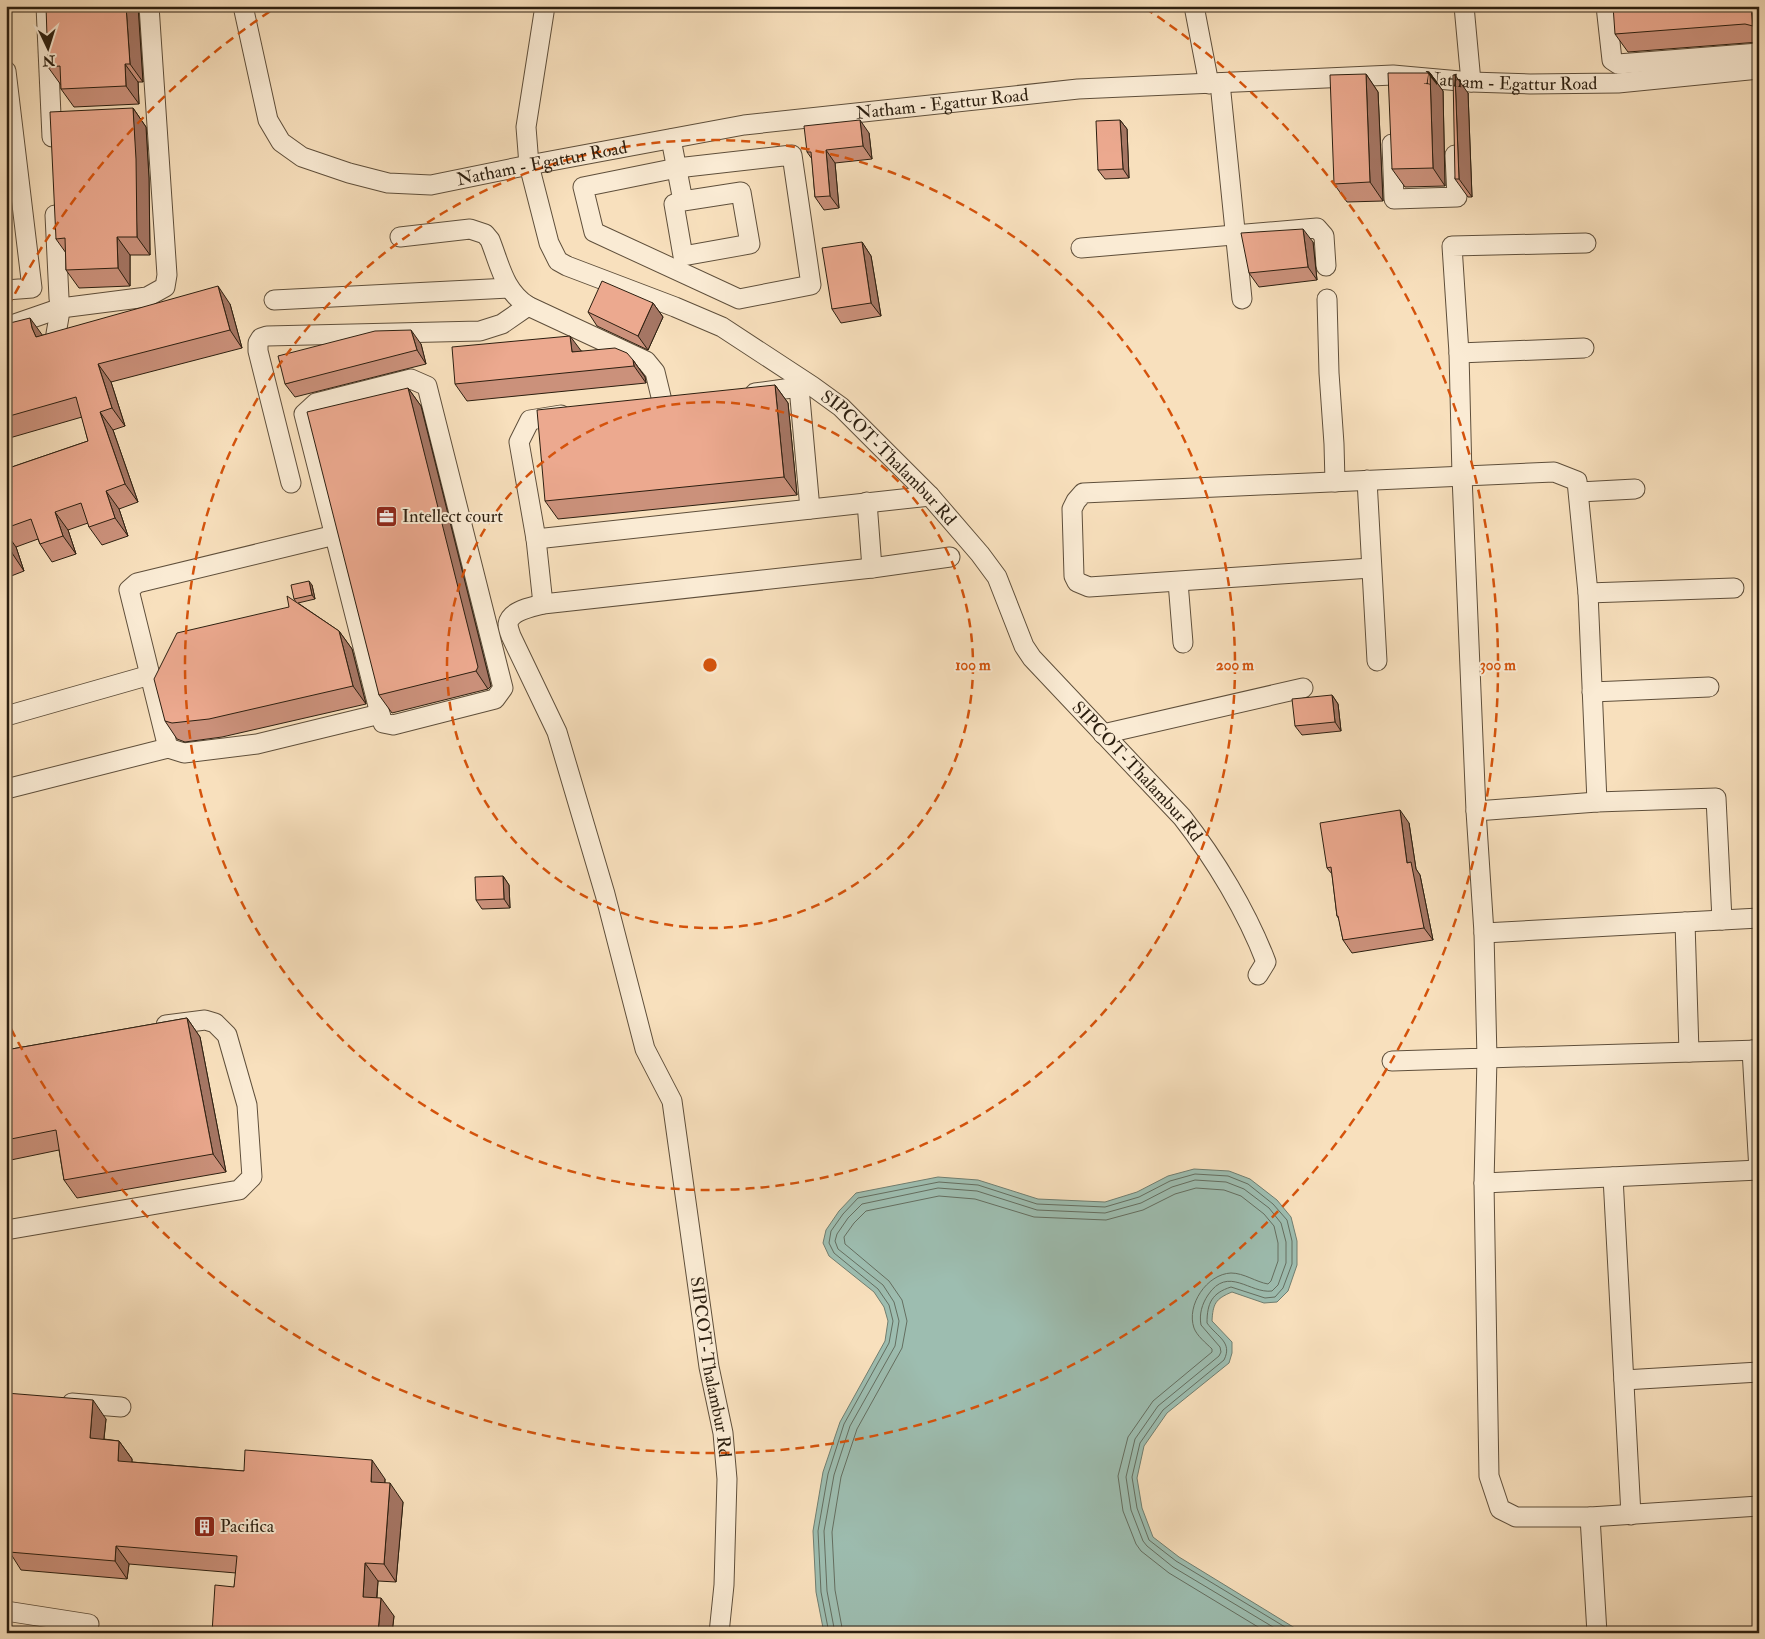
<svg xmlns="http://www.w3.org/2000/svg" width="1765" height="1639" viewBox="0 0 1765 1639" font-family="'IM FELL Double Pica',serif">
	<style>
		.water { fill: #9dbdb0; stroke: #707e70 }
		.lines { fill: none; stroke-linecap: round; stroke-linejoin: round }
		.shore { stroke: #646e60; stroke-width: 1 }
		.minor-casing { stroke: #5f4f3b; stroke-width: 21 }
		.minor { stroke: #faebd4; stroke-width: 19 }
		.wall { fill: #cb917b; stroke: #2c1f10 }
		.shaded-wall { fill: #a57664; stroke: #2c1f10 }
		.building { fill: #eca98f; stroke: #2c1f10 }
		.ring { fill: none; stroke: #d5530c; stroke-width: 2.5; stroke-dasharray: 9 6 }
		.labels { text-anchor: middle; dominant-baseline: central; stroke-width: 4; stroke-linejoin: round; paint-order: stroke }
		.street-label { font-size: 18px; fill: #2c1f10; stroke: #faebd4 }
		.poi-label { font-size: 18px; fill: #2c1f10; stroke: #faebd4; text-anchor: start }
		.centre { fill: #d5530c; stroke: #faebd4; stroke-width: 2.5 }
		.ring-label { font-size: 15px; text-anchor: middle; font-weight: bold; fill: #d5530c; stroke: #faebd4; stroke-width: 4; stroke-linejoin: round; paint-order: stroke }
	</style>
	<rect width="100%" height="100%" fill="#f8e0bd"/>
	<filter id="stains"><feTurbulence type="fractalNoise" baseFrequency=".004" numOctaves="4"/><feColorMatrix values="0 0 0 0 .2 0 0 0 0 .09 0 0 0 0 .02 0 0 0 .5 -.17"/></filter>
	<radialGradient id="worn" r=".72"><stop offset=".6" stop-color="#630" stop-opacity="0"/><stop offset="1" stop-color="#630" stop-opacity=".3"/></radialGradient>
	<path class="water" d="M1194,1169L1229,1171L1250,1179L1277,1200L1291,1217L1297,1241V1265L1288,1291L1277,1302L1264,1303L1232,1292C1215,1299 1213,1304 1212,1321L1232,1342V1353L1229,1363L1167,1413L1144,1446L1137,1478L1142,1508L1153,1537L1179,1557L1303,1633H824L816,1592L813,1531L823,1472L840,1422L885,1341L888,1321L884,1307L874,1292L829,1256L823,1243L826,1230L839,1211L856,1193L938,1177L978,1180L1038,1199L1105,1202L1137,1192L1168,1176Z"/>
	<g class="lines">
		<path class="shore" d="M829,1633L821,1592L818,1531L828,1474L844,1424L889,1343L893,1321L889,1305L878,1289L834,1253L829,1243L831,1231L843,1214L858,1198L939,1182L978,1185L1037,1204L1105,1207L1139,1197L1170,1181L1195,1174L1228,1176L1248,1184L1273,1204L1287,1220L1292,1241V1264L1283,1288L1275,1297L1265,1298L1231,1287C1212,1293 1207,1303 1207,1323C1217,1337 1233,1342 1224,1360L1163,1410L1140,1443L1132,1477L1137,1508L1149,1540L1176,1561L1295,1633
			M835,1633L827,1591L824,1531L834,1475L850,1426L895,1346L899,1321L894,1302L883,1285L838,1249L835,1241L837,1234L848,1218L862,1204L938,1188L977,1191L1037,1210L1105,1213L1141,1203L1172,1187L1195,1180L1226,1182L1244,1189L1269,1208L1281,1223L1286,1242V1263L1278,1285L1272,1291C1250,1294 1228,1265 1208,1295C1202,1304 1199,1314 1201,1325L1220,1347L1221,1352L1219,1356L1158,1406L1135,1439L1126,1477L1131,1510L1143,1541L1147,1546L1173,1567L1283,1633
			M843,1633L835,1590L832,1532L841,1477L857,1429L902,1348L907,1321L902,1300L889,1281L845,1244L844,1237L854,1223L866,1211L939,1196L975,1199L1034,1217L1106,1220L1143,1210L1175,1194L1196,1188L1224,1190L1241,1196L1264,1214L1274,1226L1278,1243V1261L1271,1281L1268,1284C1256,1282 1244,1273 1231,1273C1207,1274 1186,1305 1194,1328C1197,1336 1206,1343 1212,1349V1352L1153,1401L1128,1437L1118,1476L1123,1511L1136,1544L1141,1551L1169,1573L1268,1633"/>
		<defs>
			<g id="minor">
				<path d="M46,6L52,137"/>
				<path id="s1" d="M243,6L268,120L281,142L302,157L349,173L388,183L431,185L529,165L744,125L1078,89L1393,75L1471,82L1530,84L1618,83L1759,69"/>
				<path id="s2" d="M545,6L526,127L529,165L549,243L558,261L567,266L675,307L722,327L812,386L841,407L930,496L980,554L997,577L1024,646L1032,658L1182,817C1215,859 1247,912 1266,962L1258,975"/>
				<path d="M1194,6L1209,84"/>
				<path d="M1464,6L1471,82"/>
				<path d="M1606,6L1612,60L1618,64L1759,53"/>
				<path d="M6,71L32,288L6,290"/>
				<path d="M1220,83L1242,299"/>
				<path d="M671,139L683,201L741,192L750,244L683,256L674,204L683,201"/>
				<path d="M1392,144L1394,199L1457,197L1455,155"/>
				<path d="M792,155L811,285L739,299L594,232L583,187L677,168Z"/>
				<path d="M400,237L470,229L485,234L490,240C500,265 504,291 528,306L646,361L655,372L663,405"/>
				<path d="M1586,243L1452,246L1459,353L1462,476L1476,811L1484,933L1759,918"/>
				<path d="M1081,248L1317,228L1324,236L1326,266"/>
				<path d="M1327,299L1329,373L1334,444L1335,482"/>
				<path d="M274,300L509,288"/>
				<path d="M6,327L61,308L147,297L165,287L167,275L149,6"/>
				<path d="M55,342C56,327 62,313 59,298L55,215"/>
				<path d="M1459,353L1584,348"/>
				<path d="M411,379L427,386L503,688L495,699L393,725L383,723L380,714L304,414L316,403Z"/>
				<path d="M755,393L799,387L810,509"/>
				<path d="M1367,480L1377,661"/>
				<path d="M291,483L258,351V343L261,338L267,336L480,331L502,324L528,306"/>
				<path d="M1579,492L1635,489"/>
				<path d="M930,496L536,539L543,604L872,568L950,557"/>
				<path d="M867,502L872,568"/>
				<path d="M536,539L519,442L530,420L561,415"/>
				<path d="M1371,568L1089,587L1077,582L1074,576L1072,509L1076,501L1083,493L1554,472L1577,481L1588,593L1597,802"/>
				<path d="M1178,582L1183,643"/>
				<path d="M1588,593L1734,588"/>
				<path id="s3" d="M543,604C533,607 510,610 508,624C508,628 510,633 511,636L557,732L605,894L645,1049L672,1101L709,1367L723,1433L727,1479L724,1585L719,1633"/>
				<path d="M1592,692L1709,687"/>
				<path d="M6,716L150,675"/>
				<path d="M1103,734L1303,688"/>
				<path d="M168,748L129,590L137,583L335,535"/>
				<path d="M6,789L168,748L184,753L257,744L380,714"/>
				<path d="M1476,811L1597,802L1716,798L1722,920"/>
				<path d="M1685,922L1689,1052"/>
				<path d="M1752,1050L1759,1171"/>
				<path d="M1759,1050L1487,1058L1484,1183L1489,1476L1500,1509L1516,1517H1590L1759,1506"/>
				<path d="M1392,1061L1487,1058L1484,933"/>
				<path d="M1613,1177L1631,1515"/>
				<path d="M1484,1183L1759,1170"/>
				<path d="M6,1230L239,1190L252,1177L247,1105L227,1035L215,1023L205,1020L166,1025"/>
				<path d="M1624,1380L1759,1372"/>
				<path d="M72,1403L121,1407"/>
				<path d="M1590,1517L1597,1633"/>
				<path d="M6,1611L89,1624"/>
			</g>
		</defs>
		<use href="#minor" class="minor-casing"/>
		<use href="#minor" class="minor"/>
	</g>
	<path class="wall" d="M138,6L143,82H138L139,104L74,107L61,89V85L48,67Z
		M1759,6V42L1628,52L1615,34Z
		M1430,73L1443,91L1445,186L1405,187L1392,169Z
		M1366,74L1378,92L1383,201L1347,202L1334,184Z
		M1468,93L1472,197H1468L1455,179Z
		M133,108L146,127L149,178L150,255H130V286L79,288L66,270V253L56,239Z
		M1120,120L1127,129L1129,178L1105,179L1098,170Z
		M869,133L872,159L835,163L839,208L824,210L815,197L812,159L807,152Z
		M862,242L871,256L881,316L841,323L832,309Z
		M1313,242L1317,280L1259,287L1249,273Z
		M653,303L663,317L648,350L597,326L588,312Z
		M230,304L242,348L111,382L125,426L113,430L138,502L119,509L128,536L102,545L89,527L88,523L68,530L76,554L52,562L40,544L38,539L16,547L24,571L6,578V469L88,441L82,417L6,439V360L11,358L43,335Z
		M421,344L426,364L295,397L285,384Z
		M581,351L633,360L645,377L646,383L467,401L455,384Z
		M775,385L788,403L797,495L558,519L545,501Z
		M408,388L421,406L491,686L488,689L392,713L379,695Z
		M312,585L315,599L298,603L339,631L352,649L366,704L222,737L185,742L177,739L165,721L289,607L296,602L294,599Z
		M1332,695L1338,704L1341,731L1302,735L1295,726Z
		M1409,823L1416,869L1420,875L1433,940L1352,953L1343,940L1339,919L1337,916L1332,874L1327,868Z
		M503,876L509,885L510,908L482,909L476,900Z
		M187,1018L200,1037L226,1172L77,1198L64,1180L59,1150L6,1161V1050Z
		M6,1393L106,1419L104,1439L119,1441L132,1459V1462L244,1471L385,1479V1483L403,1502L396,1582L378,1581L377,1598L394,1616L392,1633H212L234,1587L236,1573L129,1564L127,1579L21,1570L9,1551H6Z"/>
	<path class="shaded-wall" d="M126,6H138L143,82L130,64Z
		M1751,6H1759V34L1753,26Z
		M125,64L138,82L139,104L126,86Z
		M1430,73L1443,91L1445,186L1433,168Z
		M1366,74L1378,92L1383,201L1370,182Z
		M1455,75L1468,93L1472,197L1459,179Z
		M133,108L146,127L149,178L150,255L137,237Z
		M860,120L869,133L872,159L863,146Z
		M1120,120L1127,129L1129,178L1123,169Z
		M826,150L835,163L839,208L830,196Z
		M1303,229L1313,242L1317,280L1308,267Z
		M117,237L130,255V286L118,268Z
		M862,242L871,256L881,316L871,303Z
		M218,286L230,304L242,348L230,330Z
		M653,303L663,317L648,350L638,336Z
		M30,318L43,336L36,337L32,328Z
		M411,330L421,344L426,364L417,350Z
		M570,336L582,352H572Z
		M633,360L645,377L646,383L634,366Z
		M98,364L111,382L125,426L112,408Z
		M775,385L788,403L797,495L784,477Z
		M408,388L421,406L491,686L488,689L476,671Z
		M100,412L113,430L138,502L125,484Z
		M106,491L119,509L128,536L115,518Z
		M55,512L68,530L76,554L63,536Z
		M6,533L16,547L24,571L12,553L6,537Z
		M309,581L312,585L315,599L312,595Z
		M339,631L352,649L366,704L353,686Z
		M1332,695L1338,704L1341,731L1335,722Z
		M1400,810L1409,823L1416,869L1420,875L1433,940L1424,928L1407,863Z
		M503,876L509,885L510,908L504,899Z
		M187,1018L200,1037L226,1172L213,1154Z
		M93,1400L106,1419L102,1456L90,1438Z
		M119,1441L132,1459L131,1479L118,1461Z
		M372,1460L385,1479L383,1500L371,1482Z
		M390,1483L403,1502L396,1582L384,1564Z
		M116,1546L129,1564L127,1579L115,1561Z
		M365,1563L378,1581L375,1615L363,1597Z
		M381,1598L394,1616L392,1633H378Z"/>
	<path class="building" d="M46,6H126L130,64H125L126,86L61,89L60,66L48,67Z
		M1613,6H1751L1753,26L1745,24L1615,34Z
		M1388,73H1430L1433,168L1392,169Z
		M1366,74L1370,182L1334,184L1330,75Z
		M1453,75H1455L1459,179H1455Z
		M133,108L136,159L137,237H117L118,268L66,270L65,238L56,239L50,112Z
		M860,120L863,146L826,150L830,196L815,197L811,152H807L804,126Z
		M1120,120L1123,169L1098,170L1096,121Z
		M1303,229L1308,267L1249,273L1241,233Z
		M862,242L871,303L832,309L822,248Z
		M602,281L653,303L638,336L588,312Z
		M218,286L230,330L98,364L112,408L100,412L125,484L106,491L115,518L89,527L81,503L55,512L63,536L40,544L31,519L6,528V469L88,441L76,397L6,417V360L11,358L6,341V324L30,318L32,328L36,337Z
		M411,330L417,350L285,384L278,356L375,331Z
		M570,336L572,352L615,348L627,353L633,360L634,366L455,384L452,347Z
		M775,385L784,477L545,501L537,410Z
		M408,388L478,667L476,671L379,695L307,412Z
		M6,537L12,553L6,555Z
		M309,581L312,595L294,599L291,585Z
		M287,596L339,631L353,686L209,719L172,723L165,721L154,679L177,633L289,607Z
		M1332,695L1335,722L1295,726L1292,699Z
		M1400,810L1407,863L1411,862L1424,928L1343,940L1338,916H1337L1331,867L1327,868L1320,823Z
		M503,876L504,899L476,900L475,877Z
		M187,1018L213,1154L64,1180L56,1130L6,1140V1050Z
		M6,1393L93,1400L90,1438L119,1441L118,1461L244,1471L245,1450L372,1460L371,1482L390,1483L384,1564L365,1563L363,1597L381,1598L378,1633H212L215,1585L234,1587L237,1556L116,1546L115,1561L9,1552L10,1534H6Z"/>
	<g class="ring">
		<circle cx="710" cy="665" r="263"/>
		<circle cx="710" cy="665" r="525"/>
		<path d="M8 307A788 788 0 0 1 275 8M1145 8A788 788 0 1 1 8 1023"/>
	</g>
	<defs>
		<symbol id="office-square" viewBox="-11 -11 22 22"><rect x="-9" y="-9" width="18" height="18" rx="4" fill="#8f2418" stroke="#faebd4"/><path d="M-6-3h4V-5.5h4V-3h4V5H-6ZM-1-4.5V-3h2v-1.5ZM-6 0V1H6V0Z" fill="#fff"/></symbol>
		<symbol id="building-square" viewBox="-11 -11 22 22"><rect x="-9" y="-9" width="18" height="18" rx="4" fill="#8f2418" stroke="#faebd4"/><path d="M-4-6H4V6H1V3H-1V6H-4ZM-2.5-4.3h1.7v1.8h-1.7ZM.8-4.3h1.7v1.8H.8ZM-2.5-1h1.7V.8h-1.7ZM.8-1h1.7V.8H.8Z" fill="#fff"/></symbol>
	</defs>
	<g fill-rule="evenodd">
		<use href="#office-square" x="374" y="504" width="25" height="25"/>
		<use href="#building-square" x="192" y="1514" width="25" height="25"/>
	</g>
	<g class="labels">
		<g class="street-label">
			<text stroke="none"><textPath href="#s1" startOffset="1389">Natham - Egattur Road</textPath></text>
			<text stroke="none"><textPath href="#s1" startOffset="819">Natham - Egattur Road</textPath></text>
			<text stroke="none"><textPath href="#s1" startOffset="414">Natham - Egattur Road</textPath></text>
			<text stroke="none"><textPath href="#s2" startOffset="651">SIPCOT-Thalambur Rd</textPath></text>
			<text stroke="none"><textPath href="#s2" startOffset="1056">SIPCOT-Thalambur Rd</textPath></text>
			<text stroke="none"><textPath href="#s3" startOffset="818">SIPCOT-Thalambur Rd</textPath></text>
		</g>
		<g class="poi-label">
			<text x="402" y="516">Intellect court</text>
			<text x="220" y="1526">Pacifica</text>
		</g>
	</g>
	<circle cx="710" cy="665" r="8" class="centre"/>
	<g class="ring-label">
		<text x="973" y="670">100 m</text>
		<text x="1235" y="670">200 m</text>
		<text x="1498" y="670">300 m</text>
	</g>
	<rect width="1765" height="1639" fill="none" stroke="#f8e0bd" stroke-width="25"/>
	<rect x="8" y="8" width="1750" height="1624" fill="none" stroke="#2c1f10" stroke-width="2.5"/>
	<rect x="12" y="12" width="1740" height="1614" fill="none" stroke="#2c1f10"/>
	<g transform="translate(48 48) rotate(176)" stroke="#faebd4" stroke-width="4" paint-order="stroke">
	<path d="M0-4L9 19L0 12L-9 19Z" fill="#2c1f10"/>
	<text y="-8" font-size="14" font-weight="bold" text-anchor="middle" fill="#2c1f10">N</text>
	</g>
	<rect width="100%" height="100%" filter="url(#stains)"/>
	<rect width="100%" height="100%" fill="url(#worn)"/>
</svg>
